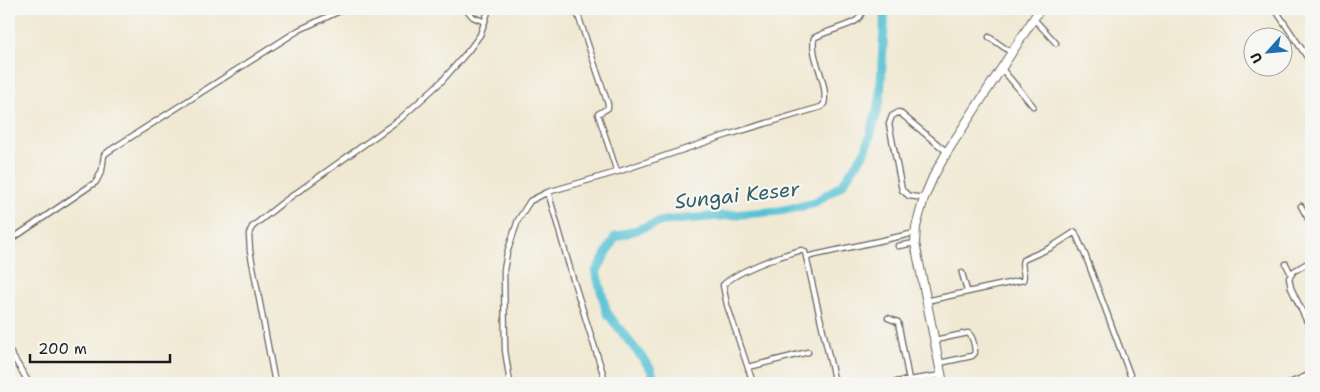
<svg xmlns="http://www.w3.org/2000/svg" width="1320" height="392" viewBox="0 0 1320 392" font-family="'Shantell Sans',sans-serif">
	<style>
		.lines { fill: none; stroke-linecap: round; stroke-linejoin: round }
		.river { stroke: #59c2d5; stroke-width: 9 }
		.minor-casing { stroke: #66635c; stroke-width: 7 }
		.trunk-casing { stroke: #66635c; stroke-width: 10 }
		.minor { stroke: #fff; stroke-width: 4.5 }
		.trunk { stroke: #fff; stroke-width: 8 }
		.labels { text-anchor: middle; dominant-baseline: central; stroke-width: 4.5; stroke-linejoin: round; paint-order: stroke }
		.water-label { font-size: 20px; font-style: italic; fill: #345e66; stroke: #f6f6f2 }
	</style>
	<rect width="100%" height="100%" fill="#f6f6f2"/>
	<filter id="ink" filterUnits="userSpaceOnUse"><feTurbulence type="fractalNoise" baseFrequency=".02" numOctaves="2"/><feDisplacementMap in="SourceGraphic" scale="10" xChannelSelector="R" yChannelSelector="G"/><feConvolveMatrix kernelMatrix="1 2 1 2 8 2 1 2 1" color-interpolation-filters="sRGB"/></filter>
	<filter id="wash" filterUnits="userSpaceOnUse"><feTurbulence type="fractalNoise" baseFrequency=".0096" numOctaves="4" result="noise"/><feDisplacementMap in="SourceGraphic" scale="20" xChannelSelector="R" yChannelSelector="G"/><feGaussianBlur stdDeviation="1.12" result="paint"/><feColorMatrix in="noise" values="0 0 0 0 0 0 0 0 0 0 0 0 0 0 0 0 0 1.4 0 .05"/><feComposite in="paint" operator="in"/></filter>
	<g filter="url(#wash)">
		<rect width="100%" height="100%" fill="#f0e8d2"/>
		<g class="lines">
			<path class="river" d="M655,383L651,369L607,313L596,272L615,237L663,221L779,211L812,204L842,185L866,150L880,100L885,9"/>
		</g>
	</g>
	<g filter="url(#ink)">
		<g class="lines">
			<defs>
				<path id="minor" d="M466,9L473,17L485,22
					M576,9L608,104V108L598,114L617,172
					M1275,9L1311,63
					M1034,19L1056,43
					M989,37L1012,53
					M1002,69L1033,106
					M548,192L573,279L606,383
					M924,198L909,196L902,190L889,124L892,116L899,112L947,152
					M1301,206L1311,224
					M9,241L96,182L102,170L104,155L109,151L299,30L344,9
					M898,246L915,243
					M806,257L915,233
					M1311,261L1294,271L1289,278L1291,288L1311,330
					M1286,264L1291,274
					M962,273L967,291
					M926,301L1023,280C1026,274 1020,266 1023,260L1050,248L1075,232L1086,257L1133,383
					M888,318L898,322L909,380
					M935,340L968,333C973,336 975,347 975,353L972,356L940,363
					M9,350L29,383
					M749,367L808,352
					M275,383L250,251L249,234L252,227L282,203L400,119L442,81L469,50L480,35L489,9
					M510,383L505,350L504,270L507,253L518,220L530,201L548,192L617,172L724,136L821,107L824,104C829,82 810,59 814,38C825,31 850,26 857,20C861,17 862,13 863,9
					M753,383L727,305L723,285C737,271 781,255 802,250L805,252L835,383
					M889,383L942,375
					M1290,383L1311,374"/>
				<path id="trunk" d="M943,383L915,243L916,227L924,198L933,177L947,152L1040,9"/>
			</defs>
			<use href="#minor" class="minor-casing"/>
			<use href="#trunk" class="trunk-casing"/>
			<use href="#minor" class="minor"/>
			<use href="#trunk" class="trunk"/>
		</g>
	</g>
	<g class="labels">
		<g class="water-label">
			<text transform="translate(737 195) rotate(-6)">Sungai Keser</text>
		</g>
	</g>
	<rect width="1320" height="392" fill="none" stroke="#f6f6f2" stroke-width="30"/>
	<g transform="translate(1268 52) rotate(243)"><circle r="24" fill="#f6f6f2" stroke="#9f9f9c"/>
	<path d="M0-4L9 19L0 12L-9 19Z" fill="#1f6fb2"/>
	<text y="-8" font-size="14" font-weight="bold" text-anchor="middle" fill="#1c1c1c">U</text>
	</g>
	<path d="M30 354v8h140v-8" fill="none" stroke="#1c1c1c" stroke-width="2.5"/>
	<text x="38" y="354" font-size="15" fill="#1c1c1c" stroke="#f6f6f2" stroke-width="4" paint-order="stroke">200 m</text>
</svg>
